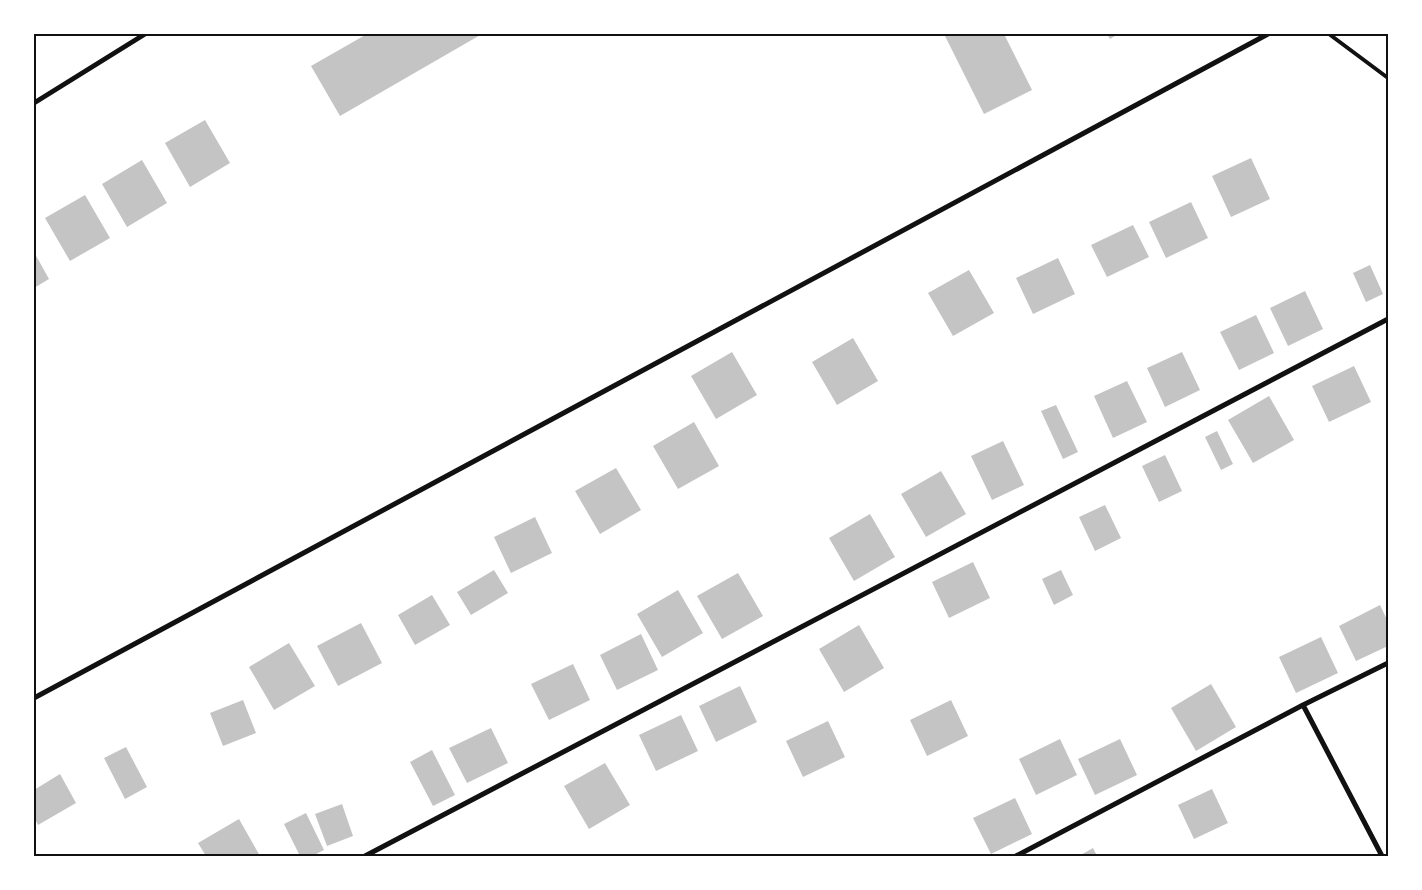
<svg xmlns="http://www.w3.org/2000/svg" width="1422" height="890" viewBox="0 0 1422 890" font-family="'Golos Text',sans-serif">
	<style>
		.building { fill: #c4c4c4 }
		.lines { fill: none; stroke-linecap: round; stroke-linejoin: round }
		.service { stroke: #111; stroke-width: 4 }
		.minor { stroke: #111; stroke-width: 5 }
		.neatline { fill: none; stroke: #111; stroke-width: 2 }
	</style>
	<rect width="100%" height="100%" fill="#fff"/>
	<path class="building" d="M367,34H482L340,116L311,66Z
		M944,34H1004L1032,90L984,114Z
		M1107,34H1118L1110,39Z
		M205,120L230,163L190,187L165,143Z
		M1251,158L1270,199L1231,217L1212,176Z
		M142,160L167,203L127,227L102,184Z
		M85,195L110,238L70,261L45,218Z
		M1191,202L1208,238L1166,258L1149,222Z
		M1133,225L1149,257L1107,277L1091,245Z
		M34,252L49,279L34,288Z
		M1058,258L1075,294L1033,314L1016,278Z
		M1370,265L1383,294L1366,302L1353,273Z
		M969,270L994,313L953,336L928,293Z
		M1305,291L1323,329L1288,346L1270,308Z
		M1256,315L1274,353L1239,370L1220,332Z
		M853,338L878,381L837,405L812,362Z
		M732,352L757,395L716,419L691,376Z
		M1182,352L1200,390L1165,407L1147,368Z
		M1354,366L1371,402L1329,422L1312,386Z
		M1127,381L1147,422L1113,438L1094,396Z
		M1269,396L1294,440L1253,463L1228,420Z
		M1056,405L1078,452L1063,459L1041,411Z
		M694,422L719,466L678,489L653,446Z
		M1217,431L1233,464L1221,470L1205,437Z
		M1003,441L1024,485L992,500L971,456Z
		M1165,455L1182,491L1159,502L1142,466Z
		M616,468L641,510L600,534L575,491Z
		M941,471L966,514L926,537L901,494Z
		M1105,505L1121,538L1095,551L1079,517Z
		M870,514L895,557L854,581L829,538Z
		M535,517L552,553L511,573L494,537Z
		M973,562L990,598L949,618L932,582Z
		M494,570L508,593L471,615L457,592Z
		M1061,570L1073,595L1054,605L1042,579Z
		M738,573L763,616L722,639L697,596Z
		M678,590L703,633L662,657L637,614Z
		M432,595L450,625L415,645L398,615Z
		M1380,605L1388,622V646L1356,661L1339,626Z
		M361,623L382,663L338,686L317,646Z
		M859,625L884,668L844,692L819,649Z
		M641,634L658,670L617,690L600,655Z
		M1321,637L1338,673L1296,693L1279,657Z
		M289,643L315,686L274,710L249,667Z
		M573,664L590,700L549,720L531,684Z
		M1211,684L1236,727L1196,751L1171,708Z
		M740,686L757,722L716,742L699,706Z
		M243,700L256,733L223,746L210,713Z
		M951,700L968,736L927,756L910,720Z
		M681,715L698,751L656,771L639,735Z
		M828,721L845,757L803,777L786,741Z
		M491,728L508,763L467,783L449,748Z
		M1060,739L1077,775L1036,795L1019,759Z
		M1120,739L1137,775L1095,795L1078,759Z
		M126,747L147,787L125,799L104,758Z
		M432,750L455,795L433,806L410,762Z
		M605,763L630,805L589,829L564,786Z
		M60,774L76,803L38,825L34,817V790Z
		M1212,789L1228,823L1194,839L1178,805Z
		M1015,798L1032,834L991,854L973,818Z
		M342,804L353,836L327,846L315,814Z
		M306,813L324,850L312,856H300L284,824Z
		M239,819L260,856H206L198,843Z
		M1093,848L1097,856H1079Z"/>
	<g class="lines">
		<path class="service" d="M1329,34L1388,78"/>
		<path class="minor" d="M34,103L145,34
			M34,698L1268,34
			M1303,705L1382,856
			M365,856L1388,319
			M1016,856L1303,705L1388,663"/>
	</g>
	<rect width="1422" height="890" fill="none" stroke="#ffffff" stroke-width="70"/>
	<rect x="35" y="35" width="1352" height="820" class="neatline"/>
</svg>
